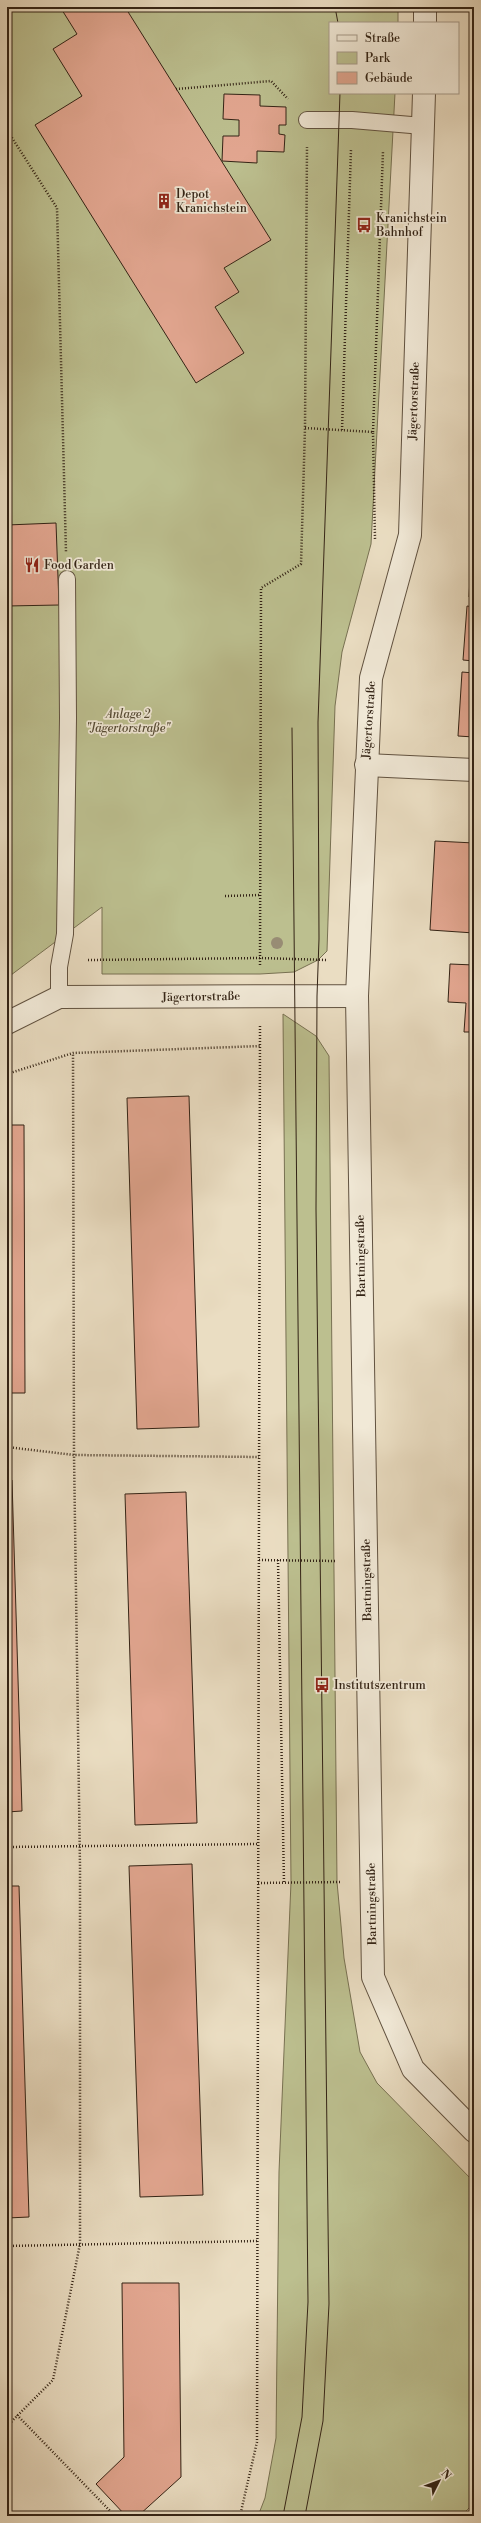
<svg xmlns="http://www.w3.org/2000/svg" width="481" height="2523" viewBox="0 0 481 2523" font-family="'Libre Bodoni',serif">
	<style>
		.green { fill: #bcbf8f; stroke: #787152 }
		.building { fill: #e2a690; stroke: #332315 }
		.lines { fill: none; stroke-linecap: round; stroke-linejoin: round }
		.service-casing { stroke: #615240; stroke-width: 18 }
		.minor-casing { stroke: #615240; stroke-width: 24 }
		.tertiary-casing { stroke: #615240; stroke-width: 24 }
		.path { stroke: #332315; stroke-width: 2.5; stroke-dasharray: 1 2; stroke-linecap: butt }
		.service { stroke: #f1e9d7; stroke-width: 16 }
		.minor { stroke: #f1e9d7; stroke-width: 22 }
		.tertiary { stroke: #f1e9d7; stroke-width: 22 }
		.tram { stroke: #332315; stroke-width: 1 }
		.tree { fill: #988c74 }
		.labels { text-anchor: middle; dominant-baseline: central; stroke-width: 3.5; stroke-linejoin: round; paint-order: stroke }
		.poi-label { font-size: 12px; fill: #332315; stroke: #f1e9d7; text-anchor: start }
		.street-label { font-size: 12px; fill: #332315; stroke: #f1e9d7 }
		.park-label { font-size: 12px; font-style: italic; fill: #554a34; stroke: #f1e9d7 }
	</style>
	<rect width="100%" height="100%" fill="#eaddc2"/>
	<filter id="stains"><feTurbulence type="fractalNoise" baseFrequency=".005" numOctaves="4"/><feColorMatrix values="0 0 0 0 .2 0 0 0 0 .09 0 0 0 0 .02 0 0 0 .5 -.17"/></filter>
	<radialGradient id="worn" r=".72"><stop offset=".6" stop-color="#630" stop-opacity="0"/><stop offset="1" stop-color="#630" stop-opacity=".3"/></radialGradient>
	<path class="green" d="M7,7H398V23H330V93H395L371,544L342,652L335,706L327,951L318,960L294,972L260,974H102V907L7,978Z
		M283,1014L316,1036L329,1056L337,1882L344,1958L360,2052L377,2083L474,2182V2503L461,2516H258L265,2498L276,2438L279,2172L291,1882Z"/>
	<path class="building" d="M67,7H125L271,240L224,268L239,292L215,307L244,353L196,383L35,125L82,96L53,49L77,34L62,10Z
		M473,37L474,107H472Z
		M224,94L260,95V106L286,107V125H279V134L285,135L284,152L257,151V163L222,161L223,136H239V120L223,119Z
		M471,468H474V528H471Z
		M56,523L59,605L7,606V525Z
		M472,537H474V597H469Z
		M467,606L474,607V661L463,660Z
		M462,672L474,673V737L458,736Z
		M435,841L474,843V933L430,930Z
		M450,964L474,965V1032H464L466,1003L448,1002Z
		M189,1096L199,1427L137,1429L127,1098Z
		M7,1125H24L25,1393H7Z
		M7,1480H12L22,1811L7,1812Z
		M186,1492L197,1823L135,1825L125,1494Z
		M192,1864L203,2195L140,2197L129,1866Z
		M7,1886H19L29,2217L7,2218Z
		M122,2283H179L181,2477L138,2516H126L96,2484L124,2457Z"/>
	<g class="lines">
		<defs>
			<path id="service" d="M307,120H352L423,126
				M59,997V967L65,934L68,718L67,579"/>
			<path id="minor" d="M366,765L474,770
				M357,996L373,1977L413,2069L474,2131"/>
			<path id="tertiary" d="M425,23V7
				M7,1023L59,997L357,996L371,678L410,535L424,93"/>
		</defs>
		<use href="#service" class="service-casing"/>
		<use href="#minor" class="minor-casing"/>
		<use href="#tertiary" class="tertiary-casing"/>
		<path class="path" d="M176,89L271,81L288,99
			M7,130L57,208L66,552
			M305,428L373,432L375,539
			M342,430L351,149
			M373,432L383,151
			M225,896L260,895
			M88,960L260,958L327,960
			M260,965L261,588L301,564L305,428L307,147
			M7,1074L73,1053L260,1046
			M7,1447L74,1455L259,1457
			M259,1560L336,1561
			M278,1560L284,1883
			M7,1847L258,1844
			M258,1883L341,1882
			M7,2246L257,2241
			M17,2415L115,2516
			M7,2426L53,2380L80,2244V1867L74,1455L73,1053
			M240,2516L257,2442L260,1026"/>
		<use href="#service" class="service"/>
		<use href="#minor" class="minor"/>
		<use href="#tertiary" class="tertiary"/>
		<path class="tram" d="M335,7L338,23
			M283,2516L302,2417L308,2302L292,728
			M305,2516L323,2421L329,2304L316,1209L317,996L319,939L318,722L340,93"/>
	</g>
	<circle class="tree" cx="277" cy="943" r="6"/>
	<defs>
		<symbol id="building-bare" viewBox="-9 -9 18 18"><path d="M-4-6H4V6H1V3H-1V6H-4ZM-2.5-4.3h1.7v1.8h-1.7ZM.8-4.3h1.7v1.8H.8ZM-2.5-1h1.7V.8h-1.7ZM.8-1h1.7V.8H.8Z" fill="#8f2418" stroke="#f1e9d7" stroke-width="2.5" paint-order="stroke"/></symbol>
		<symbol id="bus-bare" viewBox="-9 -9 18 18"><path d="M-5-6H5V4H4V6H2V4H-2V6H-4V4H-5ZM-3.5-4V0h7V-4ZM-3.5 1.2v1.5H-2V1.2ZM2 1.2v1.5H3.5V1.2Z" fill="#8f2418" stroke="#f1e9d7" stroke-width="2.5" paint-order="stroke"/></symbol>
		<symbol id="restaurant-bare" viewBox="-9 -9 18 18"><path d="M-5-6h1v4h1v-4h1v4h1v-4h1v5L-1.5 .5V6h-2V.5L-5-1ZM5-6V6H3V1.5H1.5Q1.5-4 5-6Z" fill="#8f2418" stroke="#f1e9d7" stroke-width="2.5" paint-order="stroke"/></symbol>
	</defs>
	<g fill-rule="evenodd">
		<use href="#building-bare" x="153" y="190" width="22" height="22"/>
		<use href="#bus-bare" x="353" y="214" width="22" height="22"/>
		<use href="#restaurant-bare" x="21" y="554" width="22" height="22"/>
		<use href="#bus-bare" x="311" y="1674" width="22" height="22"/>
	</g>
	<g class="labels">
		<g class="poi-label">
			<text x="176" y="194">Depot<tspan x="176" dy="14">Kranichstein</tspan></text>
			<text x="376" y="218">Kranichstein<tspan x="376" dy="14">Bahnhof</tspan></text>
			<text x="44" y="565">Food Garden</text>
			<text x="334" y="1685">Institutszentrum</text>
		</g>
		<g class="street-label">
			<text transform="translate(414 401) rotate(-88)">Jägertorstraße</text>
			<text transform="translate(369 720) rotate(-86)">Jägertorstraße</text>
			<text transform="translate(201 997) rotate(-1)">Jägertorstraße</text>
			<text transform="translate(361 1256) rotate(-91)">Bartningstraße</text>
			<text transform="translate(367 1580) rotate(-91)">Bartningstraße</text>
			<text transform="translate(372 1904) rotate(-91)">Bartningstraße</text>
		</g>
		<g class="park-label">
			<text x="128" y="714">Anlage 2<tspan x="128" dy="14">"Jägertorstraße"</tspan></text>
		</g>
	</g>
	<rect width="481" height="2523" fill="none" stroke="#eaddc2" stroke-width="24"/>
	<rect x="8" y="8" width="465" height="2507" fill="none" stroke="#332315" stroke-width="2"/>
	<rect x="12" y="12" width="457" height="2499" fill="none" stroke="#332315"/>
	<rect x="329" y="22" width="130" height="72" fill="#f1e9d7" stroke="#a59a89"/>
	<rect x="337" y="35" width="20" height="6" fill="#f1e9d7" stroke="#a59a89"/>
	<text x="365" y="42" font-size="12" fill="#332315">Straße</text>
	<rect x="337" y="52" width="20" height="12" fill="#bcbf8f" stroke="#a59a89"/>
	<text x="365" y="62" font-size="12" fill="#332315">Park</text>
	<rect x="337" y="72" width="20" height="12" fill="#e2a690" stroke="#a59a89"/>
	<text x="365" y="82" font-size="12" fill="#332315">Gebäude</text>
	<g transform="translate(439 2481) rotate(48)" stroke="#f1e9d7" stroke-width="3" paint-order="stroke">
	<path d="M0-3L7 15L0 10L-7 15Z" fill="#332315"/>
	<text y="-6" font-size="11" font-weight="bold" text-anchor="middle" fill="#332315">N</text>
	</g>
	<rect width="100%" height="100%" filter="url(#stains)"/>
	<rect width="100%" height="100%" fill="url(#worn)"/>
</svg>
